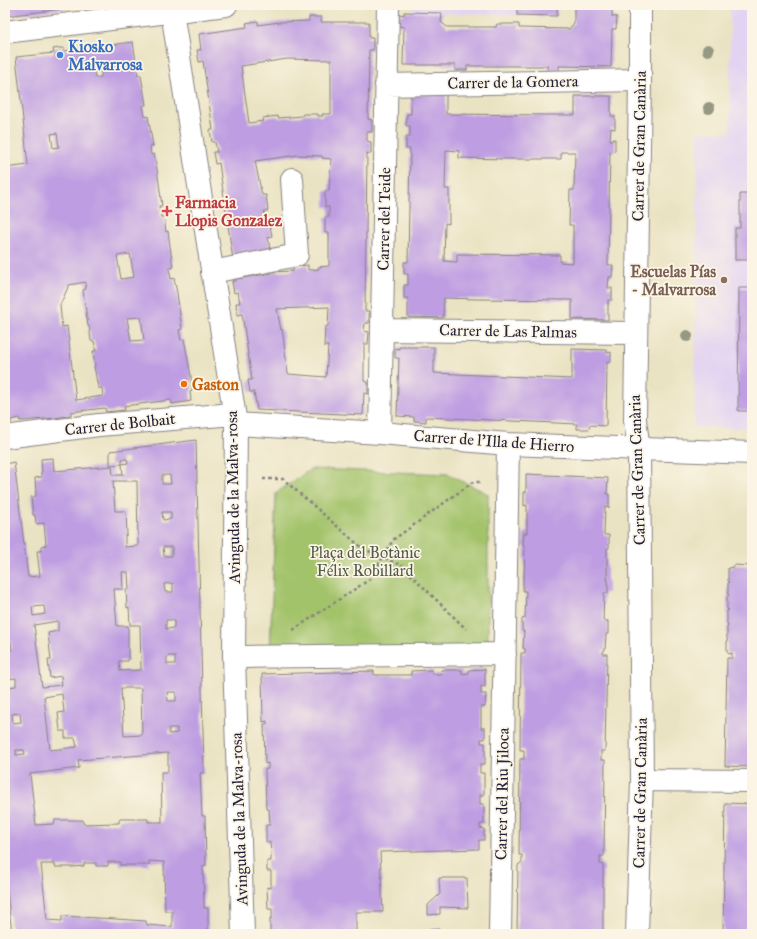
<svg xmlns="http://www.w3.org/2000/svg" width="757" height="939" viewBox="0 0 757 939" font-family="'IM FELL Great Primer',serif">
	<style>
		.built { fill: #e3d3f2 }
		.green { fill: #a3c36b; stroke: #627253 }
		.building { fill: #be9de2; fill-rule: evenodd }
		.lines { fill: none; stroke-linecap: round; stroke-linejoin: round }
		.street-casing { stroke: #86827f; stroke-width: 24 }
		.secondary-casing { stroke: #86827f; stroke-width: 24 }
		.path { stroke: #86827f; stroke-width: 2.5; stroke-dasharray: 3 3; stroke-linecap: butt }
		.street { stroke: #fff; stroke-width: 22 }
		.secondary { stroke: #fff; stroke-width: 22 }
		.tree { fill: #959882 }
		.shop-dot { fill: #3f7fe0; stroke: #fcf5e5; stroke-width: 1.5 }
		.health-dot { fill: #e0444e; stroke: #fcf5e5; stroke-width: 1.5 }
		.education-dot { fill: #8d6e63; stroke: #fcf5e5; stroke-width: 1.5 }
		.food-dot { fill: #e8710a; stroke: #fcf5e5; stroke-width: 1.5 }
		.labels { text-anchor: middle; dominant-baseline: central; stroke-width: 3.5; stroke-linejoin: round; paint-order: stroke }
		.shop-label { font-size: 16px; font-weight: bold; fill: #366cbe; stroke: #fcf5e5; text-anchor: start }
		.street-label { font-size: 16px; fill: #22223b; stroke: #fcf5e5 }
		.health-label { font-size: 16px; font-weight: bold; fill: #be3a42; stroke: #fcf5e5; text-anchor: start }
		.education-label { font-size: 16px; font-weight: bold; fill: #785e54; stroke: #fcf5e5; text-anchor: end }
		.food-label { font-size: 16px; font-weight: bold; fill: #c56008; stroke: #fcf5e5; text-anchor: start }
		.park-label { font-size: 16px; fill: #4f5a4c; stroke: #fcf5e5 }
	</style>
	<rect width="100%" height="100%" fill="#fcf5e5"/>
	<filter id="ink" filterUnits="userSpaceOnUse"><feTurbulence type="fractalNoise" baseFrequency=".025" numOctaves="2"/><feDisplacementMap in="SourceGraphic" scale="8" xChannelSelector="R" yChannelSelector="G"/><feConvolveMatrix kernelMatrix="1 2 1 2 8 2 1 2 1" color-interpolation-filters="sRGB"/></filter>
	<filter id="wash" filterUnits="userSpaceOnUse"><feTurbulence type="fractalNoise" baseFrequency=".012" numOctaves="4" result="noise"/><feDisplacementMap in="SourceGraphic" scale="16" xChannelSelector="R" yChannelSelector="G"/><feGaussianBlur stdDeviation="0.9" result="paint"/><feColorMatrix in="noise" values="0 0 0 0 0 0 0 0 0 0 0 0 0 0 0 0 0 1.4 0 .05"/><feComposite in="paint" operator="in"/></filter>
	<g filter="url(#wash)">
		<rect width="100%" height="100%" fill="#eae3c3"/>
		<path class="built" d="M413,5H557V16L413,12Z
			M730,5H752V428L694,427L698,131L730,132Z"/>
		<path class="green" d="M311,469L448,474L488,494V650L270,652L276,493Z"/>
		<g id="blocks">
			<path class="building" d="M5,5H85L86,6L5,16Z
				M517,5H557V16L517,15Z
				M574,5H612V17H617L616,29H612L611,67L559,66V71H548V66H467V70H455V65H403L404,27L399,26V14L404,15V12L442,13L441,22L447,27H496L497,24H519V28L569,29L574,23Z
				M309,17H321V22H369V38H373V50H369L368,119L372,120V132H367V141L371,142V154L367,153L365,311H369V323H365L364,331L369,332L368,344H364V381L368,382V394L364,393L363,415L257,410L254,392H250L248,380H252L242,314L237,315L236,303H240L238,292L234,293L232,281H236V279L272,273L271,272L293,271V267L308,265V270L319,269L318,267L329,266V233H325V217H329V207H325V191H329L331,159L322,158V156L298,155L255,161L262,195H266L268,211H264L266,221H269L272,236L268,237L271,255L233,260L219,163L215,164L213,152H217L215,142H212L210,130H213L203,61L199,62L197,50H201L199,34L247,27L246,23L258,21V25L279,22L309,21ZM287,59L331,60V114H322L323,116H318V114H303L302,116L278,118V116L262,118L263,121L249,123L241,66ZM329,307L328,326L325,327L324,346H328L326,377L288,374L282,329L281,330L277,309Z
				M133,42L138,75H141L146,105H143L145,117L148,116L153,146L150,147L151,155L154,154L157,169L162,206H159L161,217H164L166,232L168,231L173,268H169L171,279L174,278L177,293L182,329L179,330L181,340L184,339L191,376L192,391L190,392L191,401L172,404L171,400L124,406L125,410L106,412L105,408L71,412V415L56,418L20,421L19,418L11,420V423H5V168L28,165L16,57L54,53L53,49L59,48H64V51ZM94,71H101V77L95,78ZM57,133L59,147L53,148L51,134ZM130,254L134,277L121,279L117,256ZM85,282L86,289L83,290L88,326H89L91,341H94L96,351H93L95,366H94L98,388H102L103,396L76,400L67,326L62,327L60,305L69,285ZM141,317L144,340L131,341L127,318Z
				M411,94H446V114L548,115H575V96H611V116H615V129L611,128L610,140L615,139V151L610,152L608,265H613L612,277H609L608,288H612V300H608V320L572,319V300L477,299L444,298L443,318L408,317V298H404V285H408V274H404V262H408L410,149H406V137H410V126H406L407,114H411ZM446,150L459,151V158L510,159H561V152H575L574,190H570L569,225H573V263L560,262V255L457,254V262L444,261L445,223L449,224V189H445Z
				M740,194H752V260H735V228H740Z
				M739,288H752V411H738Z
				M399,347H434V373L572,379V349L607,350V353L611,352V362H607L606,426L590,425L589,429H577V424L426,417V422L414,421V417L397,416L399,358H395V348L399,349Z
				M196,440L204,773H200L202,816H205L206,865L203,866L204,908H208V934H12L5,874V651L12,650L11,642L5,643V614H7L6,606H5V464L14,462L28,577L40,576L37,551H41V546L46,545L44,523L36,524L35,515H33L31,497L36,496L35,478L41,477V472H42L41,459L53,458L54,471L112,466L113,475H123L122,464L128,463L127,459H122V464L110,465V451ZM162,475H170L171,484H162ZM113,481H137L138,546L125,547V535H127L126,511H115ZM162,512H171V519L163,520ZM163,547H172V556H164ZM122,572H128L129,589H126L127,608L129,607L130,625H140L141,670L120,671L119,661H128V626H117L114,589H123ZM173,583V592H165L164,584ZM44,606L45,614L33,616L32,607ZM166,620H174V628L166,629ZM58,621V631L48,633L51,660H48L50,678L61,676L62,685L42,687L34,625ZM167,656H175V664H167ZM16,678V686L8,687L7,679ZM121,688H141L142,735L124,736ZM167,692H176V701H168ZM62,694L64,712L58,713L60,731H65V738H75L77,747L50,750L44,697ZM20,713L21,722L13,723L12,714ZM169,728H177V733L169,734ZM16,750H24L25,754L16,755ZM168,753V772H161L162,822H148V819H119V823L83,824V820H55L54,824L36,825L30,774L79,768L78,760ZM149,861L164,862L165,911H172V927L147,925L146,921L116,919L62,916V921L47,920L41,864H55V867H73L84,866V863H96V866H108V862H120V865H149Z
				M526,474L608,478L607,494H609V508L605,507L604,535H609V548H607V580H608V593H604L603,621H608V634H606L605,650L603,651V654H607L605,751H601V760H605L604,856H600V864L603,865V934H517L518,865L522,862V855H519L520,759H524V750H520L521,653H525V649L523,648L524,631H522V619L525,618L526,591H523V578H524L525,546H523L524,533H527V505L524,506V492L526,493Z
				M733,565L752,566V767L725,766L727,658H732V653L729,654L727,652V641H728L727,639V627L729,625L727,624V611L729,610L727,609V597L729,595H728V583L729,582L728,581V568L733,567Z
				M485,669V687L481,686V694H486L485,707H481V728H485V739H481V743H485V764H480V773H484V795H480V804H484V824H480V828L484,829V840H479V849L380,852L383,912H356V934H270V918H272V909H268L267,887L271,888V871H267V861H271V855L270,842H266V825H270L269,809H266L265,769H268V763L265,764L264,724H267V721L263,722L262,674L374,671V675H411V671L432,670L433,674H442L441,670H462V674L469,673V670Z
				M725,803L752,804V934H723Z
				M439,878H467L468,908L440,907V914L428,915V905L440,894Z
				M439,929V934H429V930Z"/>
		</g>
	</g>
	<g filter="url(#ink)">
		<use href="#blocks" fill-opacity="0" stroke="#86827f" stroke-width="1"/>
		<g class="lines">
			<defs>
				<path id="street" d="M5,32L226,5
					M386,85L640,80
					M212,272L297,255L292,179
					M382,330L635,333
					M236,424L380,433L508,444L752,453
					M380,433L388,5
					M5,437L99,425L234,414
					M234,657L505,654
					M642,780L752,781
					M500,934L508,444
					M637,934L642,780L639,449L635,420L640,80V5"/>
				<path id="secondary" d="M171,5L236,424L234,657L243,934"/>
			</defs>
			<use href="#street" class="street-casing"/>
			<use href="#secondary" class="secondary-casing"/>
			<path class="path" d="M263,479H283L362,548L402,566L466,629
				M293,630L370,579L393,540L473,482H482"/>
			<use href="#street" class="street"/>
			<use href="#secondary" class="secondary"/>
		</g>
		<g class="tree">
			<circle cx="708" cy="50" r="6"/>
			<circle cx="709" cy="108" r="6"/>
			<circle cx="687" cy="336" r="6"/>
		</g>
	</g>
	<circle class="shop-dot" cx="60" cy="55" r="4"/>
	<path class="health-dot" d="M165 205h4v4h4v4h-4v4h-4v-4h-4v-4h4z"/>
	<circle class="education-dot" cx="724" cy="280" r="4"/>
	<circle class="food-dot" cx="184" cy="384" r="4"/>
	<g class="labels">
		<g class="shop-label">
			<text x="68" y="46">Kiosko<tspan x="68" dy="18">Malvarrosa</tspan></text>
		</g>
		<g class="street-label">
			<text transform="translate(513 82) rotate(-1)">Carrer de la Gomera</text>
			<text transform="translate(639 146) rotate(-89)">Carrer de Gran Canària</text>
			<text transform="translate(384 219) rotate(-89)">Carrer del Teide</text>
			<text transform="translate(508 331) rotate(1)">Carrer de Las Palmas</text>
			<text transform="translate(120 424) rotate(-6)">Carrer de Bolbait</text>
			<text transform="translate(494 441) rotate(4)">Carrer de l'Illa de Hierro</text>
			<text transform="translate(637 470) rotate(-92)">Carrer de Gran Canària</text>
			<text transform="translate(233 497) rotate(-91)">Avinguda de la Malva-rosa</text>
			<text transform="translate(640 793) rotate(-89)">Carrer de Gran Canària</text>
			<text transform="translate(502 794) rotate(-89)">Carrer del Riu Jiloca</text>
			<text transform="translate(239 819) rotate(-92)">Avinguda de la Malva-rosa</text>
		</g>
		<g class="health-label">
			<text x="175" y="202">Farmacia<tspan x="175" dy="18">Llopis Gonzalez</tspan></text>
		</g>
		<g class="education-label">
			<text x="716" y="271">Escuelas Pías<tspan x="716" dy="18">- Malvarrosa</tspan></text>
		</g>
		<g class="food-label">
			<text x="192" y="384">Gaston</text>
		</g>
		<g class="park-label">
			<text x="365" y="552">Plaça del Botànic<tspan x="365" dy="18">Félix Robillard</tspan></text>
		</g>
	</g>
	<rect width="757" height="939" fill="none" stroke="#fcf5e5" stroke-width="20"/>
</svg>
